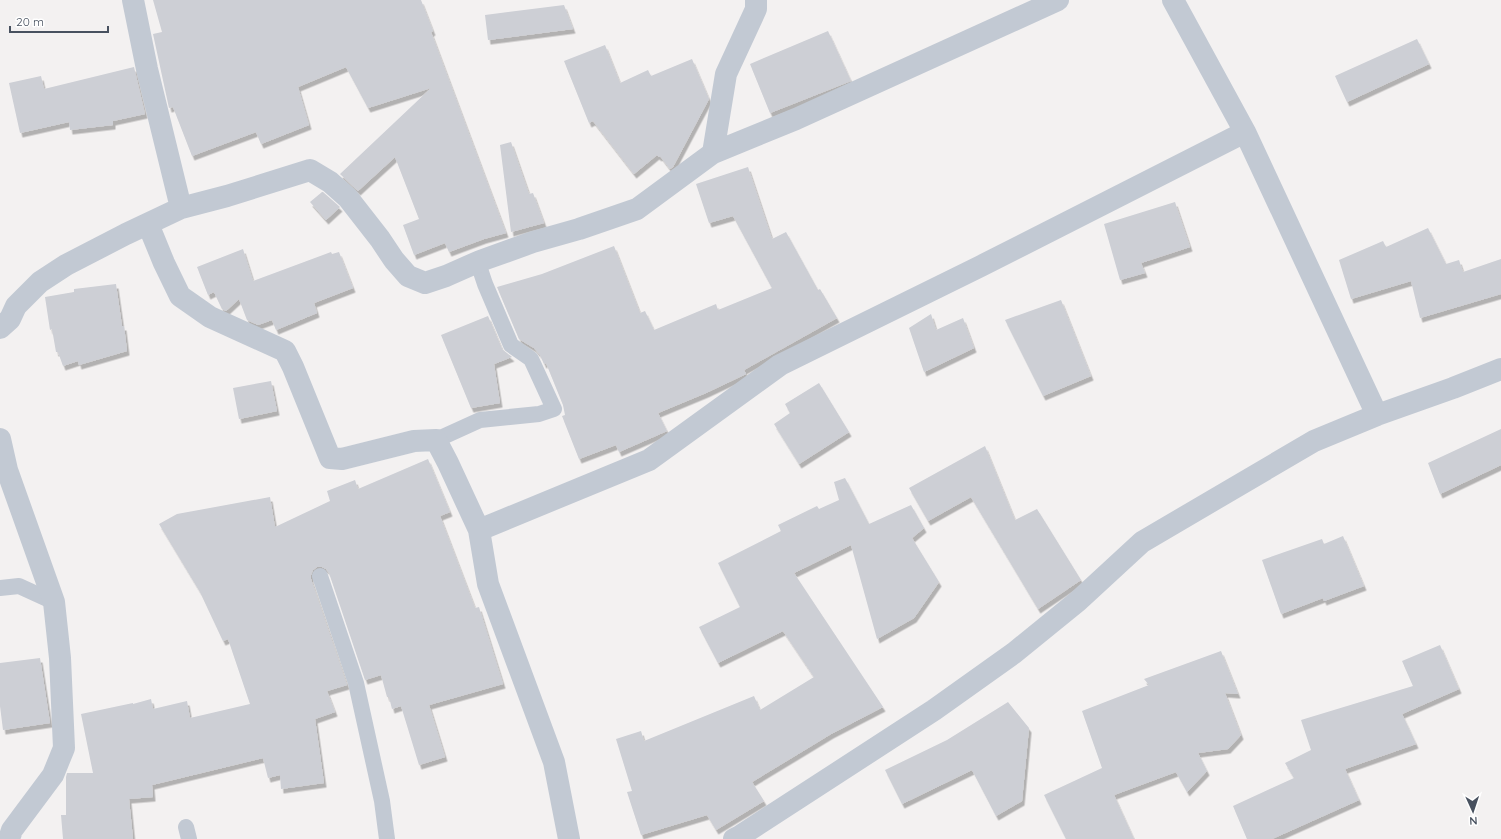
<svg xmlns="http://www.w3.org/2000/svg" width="1501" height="839" viewBox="0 0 1501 839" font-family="Quicksand,sans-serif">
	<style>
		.building { fill: #cdcfd5; filter: url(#shadow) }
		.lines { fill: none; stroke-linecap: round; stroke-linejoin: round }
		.lane { stroke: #c2c9d3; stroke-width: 16 }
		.street { stroke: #c2c9d3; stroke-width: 22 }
	</style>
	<defs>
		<filter id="shadow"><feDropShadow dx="2.5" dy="4.5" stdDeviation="0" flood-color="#0004"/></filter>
	</defs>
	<rect width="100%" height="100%" fill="#f3f1f1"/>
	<path class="building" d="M153,0H421L433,31L431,32L506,233L484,239L449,252L445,243L414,255L403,225L419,219L395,157L358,191L340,174L431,88L368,108L346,67L298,87L309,125L261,144L256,132L192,156L173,107L169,108L153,34L162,32Z
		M564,5L573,29L488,40L485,15Z
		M828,31L851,81L770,113L750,64Z
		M1417,39L1429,64L1347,102L1335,76Z
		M605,45L620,83L648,70L651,76L692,59L709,99L673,167L670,169L660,156L659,157L657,155L634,174L593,121L589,123L564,61Z
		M134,67L145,114L113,121V125L70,130L69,122L20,133L9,83L41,76L44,89Z
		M511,142L529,194L533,193L544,223L511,232L500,145Z
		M748,167L772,239L786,232L818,290L820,289L837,318L744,370L746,374L706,393L658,413L667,431L619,452L616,445L579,459L562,416L565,415L563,405L546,363L544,364L540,355L534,348L519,339L497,287L542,274L614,246L640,313L645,311L654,330L716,304L718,310L772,288L733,216L709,223L696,184Z
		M323,192L340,207L326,220L310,202L322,192Z
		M1175,202L1190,247L1141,263L1145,273L1120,280L1104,224Z
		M1428,228L1446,264L1459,260L1463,272L1501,259V294L1420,318L1411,281L1351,299L1339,260L1383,241L1386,247Z
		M243,249L253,281L331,252L332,254L339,252L353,288L314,303L317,313L276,330L272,320L258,325L247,320L239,299L226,311L222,309L214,292L208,295L197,267Z
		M116,284L122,326H124L127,351L79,365L78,361L63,366L58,352H56L52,329L50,330L45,297L74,292V289Z
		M1061,300L1091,376L1043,396L1005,320Z
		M931,314L936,330L963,318L974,348L924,372L909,328Z
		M488,316L502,349L512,357L494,364L500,403L471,408L441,335Z
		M271,381L277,411L239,419L233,388Z
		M819,383L849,432L799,464L774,424L790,413L785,404Z
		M1501,429V465L1440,494L1428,463Z
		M985,446L1015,520L1037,509L1081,580L1038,609L971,497L928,521L909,488Z
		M428,459L450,512L440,516L475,608L479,607L503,684L429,705L445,757L419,765L401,706L392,709L389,697H387L381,675L365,680L329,573L326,569L322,567H317L313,570L311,575V579L347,685L327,691L335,712L315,719L324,783L281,789L280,775L268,778L263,758L152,785L153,797L129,799L133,839H63L61,815H66V777L67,773H93L81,714L133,703V704L151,699L153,709L187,701L190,718L250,704L228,639L223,641L200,592L159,524L177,514L270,497L275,527L330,501L327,491L355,480L358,489Z
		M845,478L869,524L911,505L924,528L912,538L939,582L914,618L877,639L851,545L794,573L883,707L831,734L752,782L764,801L716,830L707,815L641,835L627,792L632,791L616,739L641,731L644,741L754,696L760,710L814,677L783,631L718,663L699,627L740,607L718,563L781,531L778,525L817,506L819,509L839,500L834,482Z
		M1343,536L1364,586L1324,601L1323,598L1281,614L1262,560L1322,539L1324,544Z
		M1440,645L1459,689L1402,714L1416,744L1345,769L1359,800L1272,839H1247L1233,806L1294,778L1285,763L1311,750L1301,720L1413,686L1402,661Z
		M1221,651L1238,694L1225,693L1241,735L1228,749L1198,753L1207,771L1187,792L1176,772L1114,795L1134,839H1066L1044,795L1102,768L1082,711L1149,685L1144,679Z
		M40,658L50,723L3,730L0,706V663Z
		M1008,702L1029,728L1022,801L996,816L972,770L902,804L885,770L947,740Z"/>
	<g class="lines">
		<path class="lane" d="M436,440L480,420L539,414L554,409L531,359L511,345L485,284L478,263
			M320,576L356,683L382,801L387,839
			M0,588L19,586L54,602
			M186,827L189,839"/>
		<path class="street" d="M133,0L147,69L181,208
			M1173,0L1245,132L1377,415
			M713,153L726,74L756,9V0
			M148,224L164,263L180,296L210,317L285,351L293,367L330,458L342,459L414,441L436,440L448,463L479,530L488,584L554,762L569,839
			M0,328L10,319L16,306L40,282L66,265L126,234L181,208L227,196L310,170L330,182L348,198L380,239L394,260L408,276L425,283L446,276L480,261L533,242L579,229L637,209L713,153L796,119L1058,0
			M0,439L7,470L54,602L60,658L64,748L53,775L12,830L9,839
			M479,530L649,460L780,365L981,266L1245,132
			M734,839L740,836L934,710L1014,653L1078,601L1142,542L1314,441L1377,415L1453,388L1501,369"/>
	</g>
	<g transform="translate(1473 811) rotate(177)" stroke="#ffffff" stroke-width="3" paint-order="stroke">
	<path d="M0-3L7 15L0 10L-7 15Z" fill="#48515f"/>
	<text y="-6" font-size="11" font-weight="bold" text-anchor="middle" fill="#48515f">N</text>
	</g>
	<path d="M10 26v6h98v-6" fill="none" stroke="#48515f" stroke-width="2"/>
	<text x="16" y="26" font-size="12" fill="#48515f" stroke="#ffffff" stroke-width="3" paint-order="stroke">20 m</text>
</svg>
